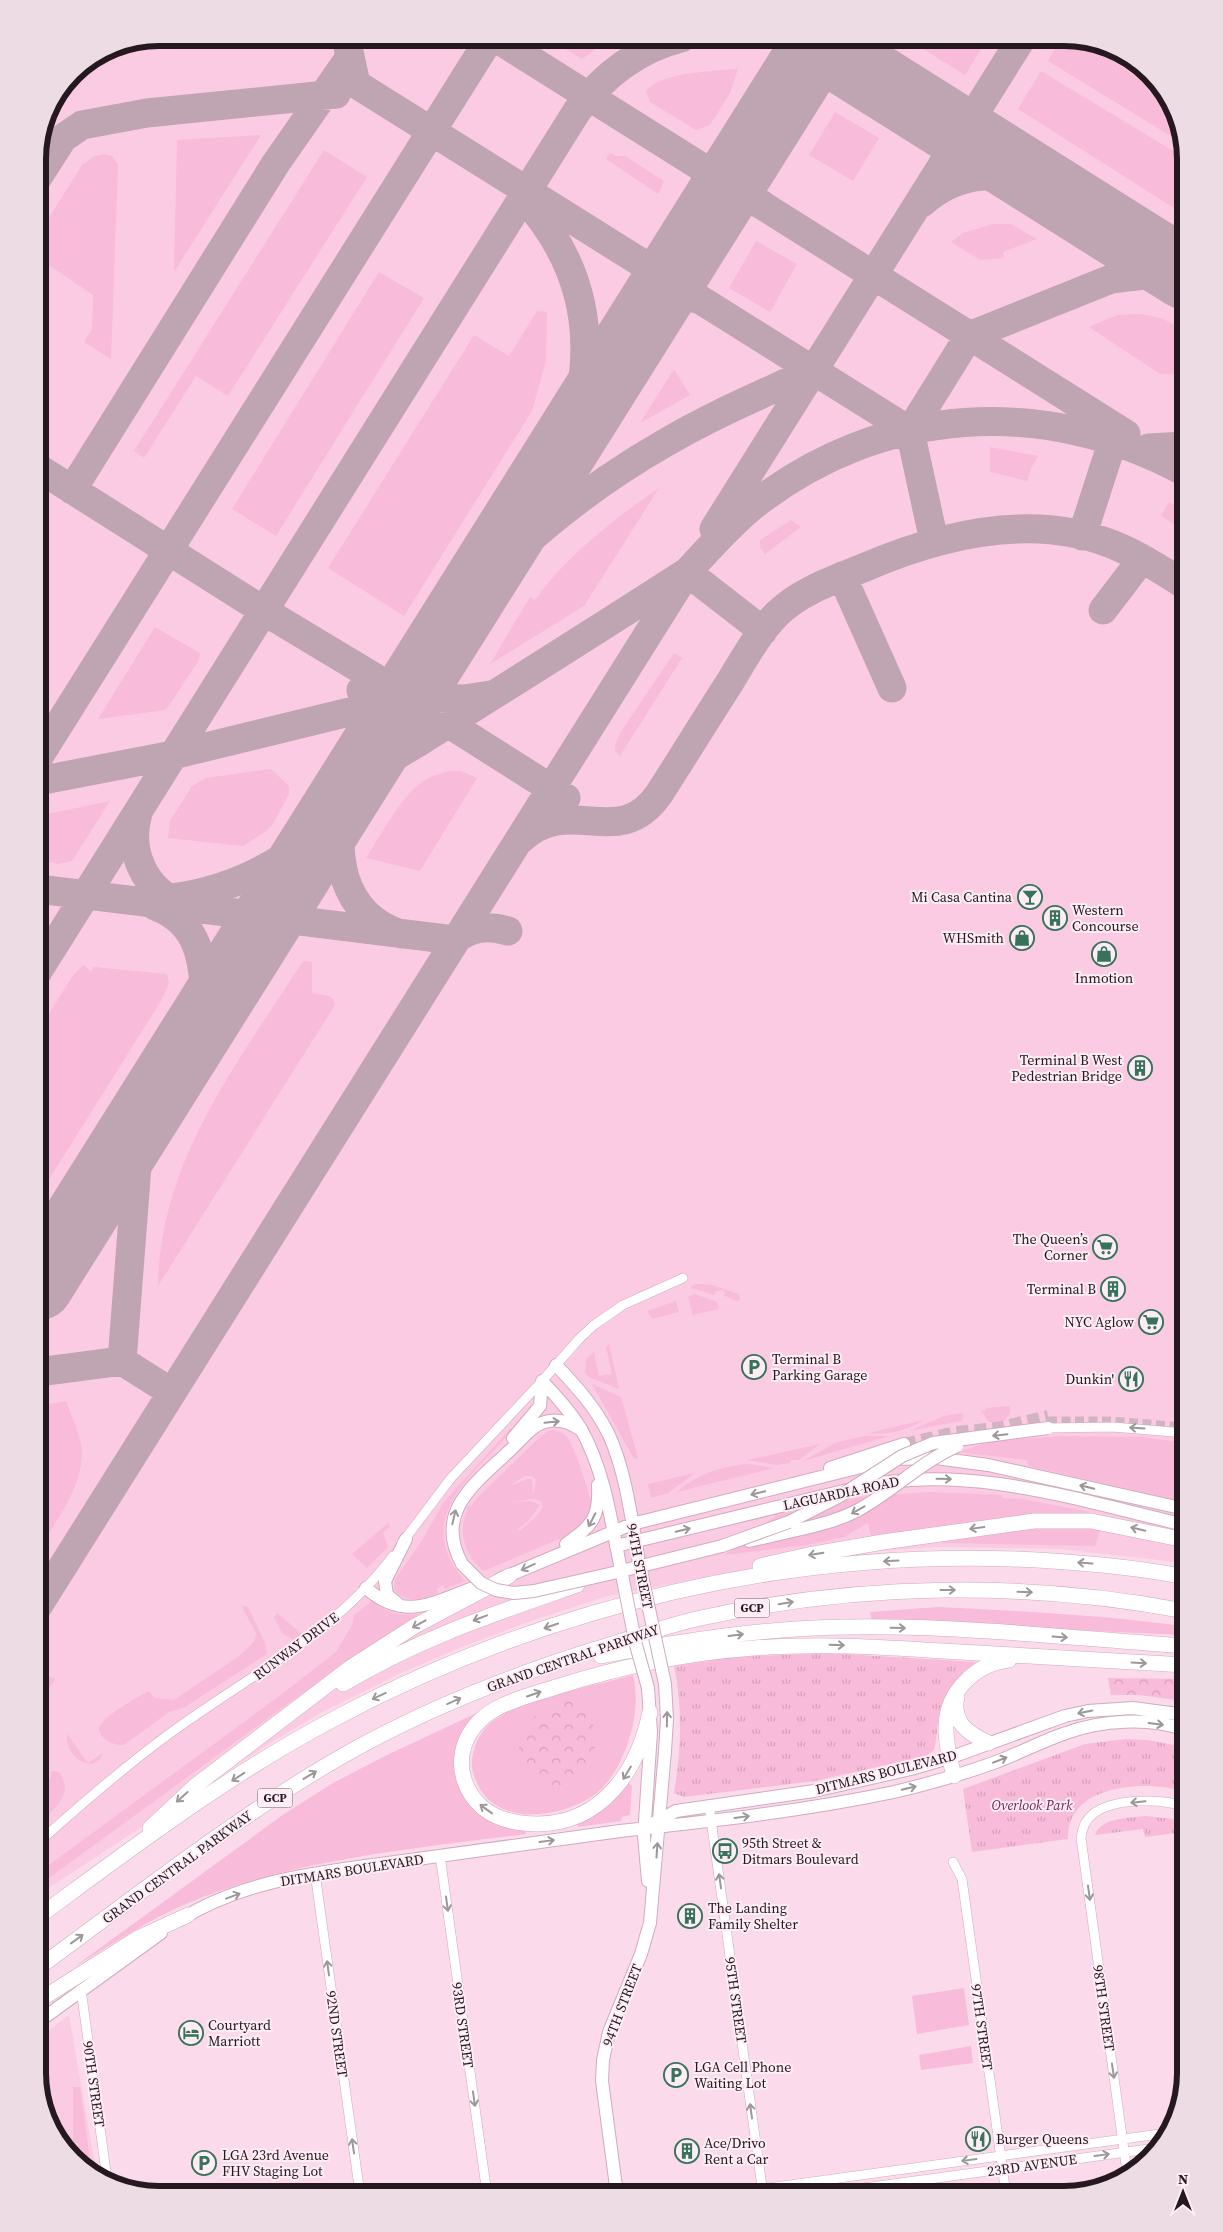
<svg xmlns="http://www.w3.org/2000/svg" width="1223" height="2232" viewBox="0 0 1223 2232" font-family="'Source Serif 4',serif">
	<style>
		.built { fill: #fbcbe3 }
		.grass { fill: #f8bbda; fill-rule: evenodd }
		.forest { fill: url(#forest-crowns) }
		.park { fill: url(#park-tufts) }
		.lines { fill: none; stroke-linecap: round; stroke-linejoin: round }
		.taxiway { stroke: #bfa4b2; stroke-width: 29 }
		.runway { stroke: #bfa4b2; stroke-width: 71 }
		.street-tunnel { stroke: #d0b4c2; stroke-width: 9; stroke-dasharray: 9 4.5; stroke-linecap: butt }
		.secondary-tunnel { stroke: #d0b4c2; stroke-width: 12; stroke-dasharray: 12 6; stroke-linecap: butt }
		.street-casing { stroke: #d1abbe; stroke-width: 10 }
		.secondary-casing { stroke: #d1abbe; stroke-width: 14 }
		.highway-casing { stroke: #d1abbe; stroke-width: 16 }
		.street { stroke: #fff; stroke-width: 9 }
		.secondary { stroke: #fff; stroke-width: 12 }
		.highway { stroke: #fff; stroke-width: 15 }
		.secondary-bridge-casing { stroke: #d1abbe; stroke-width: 14; stroke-linecap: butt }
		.secondary-bridge { stroke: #fff; stroke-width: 12 }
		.oneway { stroke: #9d979a }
		.labels { text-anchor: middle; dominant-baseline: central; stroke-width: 4; stroke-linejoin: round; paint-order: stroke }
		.shield { fill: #feedf5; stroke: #67585f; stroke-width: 1 }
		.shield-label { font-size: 12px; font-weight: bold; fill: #26181f }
		.poi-label { font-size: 14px; fill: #26181f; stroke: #feedf5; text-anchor: start }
		.street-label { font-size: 14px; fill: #26181f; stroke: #feedf5 }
		.park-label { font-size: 14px; font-style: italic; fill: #792358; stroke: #feedf5 }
		.rim { fill: none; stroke: #26181f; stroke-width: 6 }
	</style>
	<defs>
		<pattern id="forest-crowns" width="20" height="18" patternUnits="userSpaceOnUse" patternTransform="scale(1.25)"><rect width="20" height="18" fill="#f8bbda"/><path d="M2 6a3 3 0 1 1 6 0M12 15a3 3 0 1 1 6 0" fill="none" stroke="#d4a0bb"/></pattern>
		<pattern id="park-tufts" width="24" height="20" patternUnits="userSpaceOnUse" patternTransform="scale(1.25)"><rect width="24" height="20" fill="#f8bbda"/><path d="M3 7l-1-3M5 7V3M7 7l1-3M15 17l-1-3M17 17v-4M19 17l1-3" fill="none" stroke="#d4a0bb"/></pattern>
	</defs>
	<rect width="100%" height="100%" fill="#fbdbeb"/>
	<path class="built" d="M159,38H1072L1138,62L1176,112L1185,159V1563L1060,1549L939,1547L880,1551L791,1561L608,1596L528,1622L462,1647L401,1673L317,1715L270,1743L38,1895V152L47,112L73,73L113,47Z
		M69,2015L97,2176L91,2174L47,2120L38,2073V2039Z"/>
	<path class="grass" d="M547,38H611L582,59Z
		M905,38H988L965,75Z
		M1060,38H1072L1086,43L1161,93L1176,112L1182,143L1048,61Z
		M738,69L730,93L710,125L696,130L650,102L646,91C660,72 715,71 738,69Z
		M1041,71L1185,158V215L1018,109Z
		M835,112L879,138L853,181L809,155Z
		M261,135L174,272L177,140Z
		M324,150L367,177L228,396L196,376L144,458L134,451Z
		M610,153L616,156H625L664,181L658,194L606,159Z
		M104,154L112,156L118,165L111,359L84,342L92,329L93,295L50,266L38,285V235L82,165L93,157Z
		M993,224H1011L1037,239L1003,252L1004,258L980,260L951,242L963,233Z
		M756,241L797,264L770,312L729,288Z
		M379,272L424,298L276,536L232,509Z
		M537,311L547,312L546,361L532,411L404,616L328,568L474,335L509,356Z
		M1141,314L1164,319L1185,332V375L1160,374L1089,327L1117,315Z
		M674,369L690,395L640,423Z
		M990,447L1038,456L1031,469L1027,481L990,472Z
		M659,488L584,606L490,664L530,597L535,600C569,553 612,521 659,488Z
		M1169,502L1185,511V531L1161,516Z
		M791,520L801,527L765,554L760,547V540Z
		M155,627L200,653L199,660L166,710L98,719Z
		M674,653L682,658L620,756L615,751L616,743L620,733Z
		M271,769L289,786V794L273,824L265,832L243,846L168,838L170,821L192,786L206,778Z
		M449,771H460L477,778L420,871L366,858C381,836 403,791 427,779C433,775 442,774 449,771Z
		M110,801L72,861L58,864L38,859V816Z
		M303,961L312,962V993L329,996L333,999L335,1005L158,1286C160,1159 238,1063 303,961Z
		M83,965L91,971L94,967L167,974L169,984L161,1001L38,1197V1031L72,977Z
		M699,1284L712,1285L739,1294L740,1300L736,1301L723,1295L726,1294L723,1290L716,1291L714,1295L691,1288V1286Z
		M695,1294L717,1302L719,1309L693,1315L688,1297Z
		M676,1301L679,1312L652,1319L647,1311Z
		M609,1344L619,1389L589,1377L585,1373L586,1359L594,1352L599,1376L612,1374L606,1347Z
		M592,1384L621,1397L638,1458L634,1459Z
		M66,1401C71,1415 79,1431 81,1445C87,1482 56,1521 38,1550V1406Z
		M1010,1406V1414L1001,1424L989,1422L981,1411H985L986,1408Z
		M963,1413L962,1421L909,1431L944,1416Z
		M924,1420C905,1431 890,1435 869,1433Z
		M510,1429H514C473,1475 410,1518 465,1581L445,1589L443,1585L437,1589L438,1593C422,1600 408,1604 394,1590L395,1579L421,1542L444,1502Z
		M554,1430C560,1432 564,1433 568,1438C573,1444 591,1496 592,1507C592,1513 586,1523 583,1529L484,1571C463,1554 457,1530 469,1505L471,1506L477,1498L541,1436L548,1431ZM525,1476H532L536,1480L533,1496L532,1479H527L507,1487ZM534,1499L540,1501L543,1507L536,1517L519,1531L518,1529L527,1522L540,1505L531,1501L511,1502Z
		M864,1436H889L803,1461L835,1443Z
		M1062,1436L1142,1437L1185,1443V1502L1028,1466L1027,1460L957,1452L993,1441Z
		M820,1444L799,1460H791L790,1463L777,1465L747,1460Z
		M748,1464L774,1468L677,1492C699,1473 720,1467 748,1464Z
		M695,1473L668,1493L651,1498L648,1484Z
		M929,1492L1002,1495V1498L1023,1499L1089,1512L1088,1515L1040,1514L871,1536L868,1523L844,1537L807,1545L725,1555L776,1515L861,1497Z
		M388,1523L390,1527L383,1532L388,1547L367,1568L352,1554Z
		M1038,1527L1101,1528L1095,1546L943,1543L942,1540Z
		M372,1601C387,1612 399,1617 418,1614L289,1703L38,1886V1873L278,1697L336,1652L352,1625L354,1615Z
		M244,1606L248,1607L265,1643L267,1654L185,1707L169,1712L124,1745C113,1746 98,1738 99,1727C104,1716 137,1697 149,1691L154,1698L174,1700L239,1656L249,1647L255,1640L256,1633L242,1607Z
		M938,1607C1020,1611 1101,1615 1182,1626V1635L872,1621L870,1612Z
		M277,1613L303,1635L294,1640L282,1633L274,1617Z
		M40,1672L55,1679L38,1707V1675Z
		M633,1675C638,1697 636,1718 629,1739C623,1758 614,1777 599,1791C569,1817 499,1829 478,1785C474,1777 471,1768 472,1760C474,1742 483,1726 499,1717C536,1695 591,1687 633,1675Z
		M481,1711L465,1729L461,1788L525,1830L526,1834C412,1849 293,1859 186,1904C147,1920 110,1946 74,1967L284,1814L333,1783L387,1755Z
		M67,1734L88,1763L103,1753L100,1759L93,1764C76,1764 66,1749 67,1734Z
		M51,1771L59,1772C75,1794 54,1809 38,1823V1775L51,1779Z
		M629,1783L632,1786L630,1815L622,1817L621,1821L578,1827L577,1823L604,1809Z
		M964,1988L969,2025L917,2034L912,1996Z
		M971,2046L973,2063L921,2070L919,2055Z
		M73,2087H80L92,2174L79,2158L78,2143H73Z"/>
	<path class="forest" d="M1108,1678L1185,1679V1701L1139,1695H1111Z
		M571,1698C575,1700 582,1702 585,1705C596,1715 597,1756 590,1769C577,1788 548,1790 531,1777C525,1773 521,1764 517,1758C523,1722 535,1708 571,1698Z"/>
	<path class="park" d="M827,1653L976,1662C957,1676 944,1691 939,1715C937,1727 937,1738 934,1750L926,1756L815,1781L684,1797L674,1793C681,1752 683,1707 674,1666L735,1657Z
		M1125,1739L1147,1740L1185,1747V1792C1146,1779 1066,1784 1068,1839L972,1852L963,1789L1085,1744Z
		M1146,1816L1173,1819L1185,1825V1832L1145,1837L1143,1829L1095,1835C1101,1817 1130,1818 1146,1816Z"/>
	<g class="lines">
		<path class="taxiway" d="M346,38L356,84L910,431L934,541
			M496,38L1126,434
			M38,177L63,138L82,125L147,113L336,94
			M524,198C590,271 600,354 566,444
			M922,203C961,168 1004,171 1050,189
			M707,220C723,203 738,195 761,204
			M651,308C666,297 679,293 697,299
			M910,431L969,336L1111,279L1153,274L1185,281
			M1149,448L1185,446
			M38,468L264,611L407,697L464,699L490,695
			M72,490L276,163L350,57
			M714,529L1022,38
			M1082,536L1113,440
			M842,576L892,688
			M471,596C528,536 593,484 665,443C712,415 763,394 812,371
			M1103,610L1142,559
			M361,690L376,746
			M435,715L566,798
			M38,758L490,38
			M38,781L173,755L378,705L407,689L429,663
			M138,813C127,851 144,890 182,905
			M520,840C570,792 618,853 659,794C683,757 706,719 730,682C744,659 758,633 777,614C800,591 834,580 863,568C944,533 1039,510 1123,549C1145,559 1165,572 1185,585
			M38,889L454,940C472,927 487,925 508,931
			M172,898C234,890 287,862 331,819
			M155,906C206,925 203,971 206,1017
			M401,934C372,925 354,906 345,878C338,852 337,817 349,792C355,778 408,749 422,740C511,684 599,629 687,572L763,631
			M38,971L577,111C603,76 638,49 681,38
			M122,1361L137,1166L146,1134L168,1079
			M38,1372L122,1361L171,1392
			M38,1606L687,572C709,549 729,525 754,505C881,405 1045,396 1185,472"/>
		<path class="runway" d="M810,38L1185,274
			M38,1285L821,38"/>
		<path class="street-tunnel" d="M1048,1421H1111L1185,1427"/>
		<path class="secondary-tunnel" d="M904,1444L956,1432L997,1428L1048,1416"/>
		<defs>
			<path id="street" d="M1048,1428L1113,1427L1185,1433
				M402,1543L451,1478L542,1381L579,1339L594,1325L623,1305L683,1278
				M709,1805L763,2194
				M38,1843C80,1805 123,1768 169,1734C248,1676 332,1636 393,1556
				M440,1855L487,2194
				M953,1862L962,1879L1006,2194
				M315,1873L360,2194
				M81,1989L107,2179
				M1127,2172L1081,1838C1082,1829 1085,1820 1093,1814C1113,1798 1163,1798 1185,1807
				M724,2194L1167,2133
				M820,2194L1156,2148"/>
			<path id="secondary" d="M556,1365C576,1386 596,1408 609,1435C626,1472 632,1522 639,1562
				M542,1381C556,1396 570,1411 581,1429C604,1470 611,1519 620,1565
				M513,1438L540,1406L542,1381
				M830,1468L904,1444
				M749,1541L797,1530
				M566,1544C591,1526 600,1519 598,1485
				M616,1546L864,1486C971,1464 1081,1501 1185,1525
				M462,1564C434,1513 473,1485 507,1453C519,1443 530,1426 545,1422C558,1418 571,1423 581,1430
				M500,1579L632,1524L893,1459L936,1458L988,1465L1185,1509
				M366,1588C406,1623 435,1601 479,1586
				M398,1604L387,1595L385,1581L406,1539
				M648,1688L651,1732L644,1836L648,1881
				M647,1827L676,1811L814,1791L911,1769L949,1758L1065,1716L1088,1711L1133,1708L1185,1715
				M180,1920C247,1877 333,1871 410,1860C480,1850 550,1840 620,1831C713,1821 803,1811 894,1792C928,1784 963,1774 996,1762C1020,1753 1042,1741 1066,1733C1101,1720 1150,1717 1185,1730
				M38,2022L161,1933
				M617,2194L602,2081L603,2060L609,2032L641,1954L650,1923L665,1751L667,1719L665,1684"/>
			<path id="highway" d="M760,1566L808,1555L883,1542L1034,1521H1091L1185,1540
				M601,1656C665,1644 731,1633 796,1629C925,1621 1057,1637 1185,1646
				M343,1684C420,1638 494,1614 577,1585
				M957,1697C951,1723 969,1734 989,1743
				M650,1712C638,1770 603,1823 538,1824C518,1824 498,1820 483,1808C465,1793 457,1768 464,1746C477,1707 518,1699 553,1688C618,1667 685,1653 754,1648C817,1643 880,1647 943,1651C1024,1656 1105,1661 1185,1665
				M954,1776C945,1742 938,1709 965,1682C977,1669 992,1662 1009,1660
				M150,1828L195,1786L351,1667L415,1626L509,1576
				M38,1917C132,1848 228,1775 332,1720C547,1605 793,1547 1037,1560C1087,1563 1137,1567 1185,1577
				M38,1968C138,1895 237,1816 346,1754C424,1710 507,1677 593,1650C629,1639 664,1626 701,1618C860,1583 1026,1581 1185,1611
				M38,2001L138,1938L188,1915"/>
		</defs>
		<use href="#street" class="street-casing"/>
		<use href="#secondary" class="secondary-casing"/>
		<use href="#highway" class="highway-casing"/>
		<use href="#street" class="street"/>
		<use href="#secondary" class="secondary"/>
		<use href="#highway" class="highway"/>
		<defs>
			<path id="secondary-bridge" d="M797,1530C819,1525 840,1520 860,1509C894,1490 921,1462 957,1446
				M639,1562L665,1684
				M462,1564L481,1583L496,1590L514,1593L534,1591L609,1574L722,1546L789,1522L840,1496L902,1456L933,1443L1048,1428
				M620,1565L636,1645L648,1688"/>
		</defs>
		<use href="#secondary-bridge" class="secondary-bridge-casing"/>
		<use href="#secondary-bridge" class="secondary-bridge"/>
	</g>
	<defs><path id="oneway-shaft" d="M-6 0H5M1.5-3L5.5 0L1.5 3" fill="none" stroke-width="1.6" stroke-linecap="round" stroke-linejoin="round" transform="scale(1.25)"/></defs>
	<g class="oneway">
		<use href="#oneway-shaft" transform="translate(552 1422) rotate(-6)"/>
		<use href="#oneway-shaft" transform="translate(1137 1428) rotate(-176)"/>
		<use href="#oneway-shaft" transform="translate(1000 1435) rotate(174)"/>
		<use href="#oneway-shaft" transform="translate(944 1479) rotate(1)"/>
		<use href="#oneway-shaft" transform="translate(1087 1487) rotate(-167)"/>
		<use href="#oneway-shaft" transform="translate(758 1493) rotate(166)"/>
		<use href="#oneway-shaft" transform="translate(858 1510) rotate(151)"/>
		<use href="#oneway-shaft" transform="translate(454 1517) rotate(-77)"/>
		<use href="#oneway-shaft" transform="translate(592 1520) rotate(117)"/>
		<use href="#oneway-shaft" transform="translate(977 1528) rotate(172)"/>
		<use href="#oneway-shaft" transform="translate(1138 1529) rotate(-167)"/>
		<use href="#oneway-shaft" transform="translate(683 1530) rotate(-14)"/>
		<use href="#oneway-shaft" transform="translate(816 1554) rotate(170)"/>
		<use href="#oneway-shaft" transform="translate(891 1561) rotate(177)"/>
		<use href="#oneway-shaft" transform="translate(1085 1563) rotate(-176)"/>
		<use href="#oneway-shaft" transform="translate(528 1567) rotate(155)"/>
		<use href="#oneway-shaft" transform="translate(948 1590)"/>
		<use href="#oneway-shaft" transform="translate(1025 1592) rotate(2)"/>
		<use href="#oneway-shaft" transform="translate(786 1603) rotate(-9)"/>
		<use href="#oneway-shaft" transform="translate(480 1618) rotate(159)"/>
		<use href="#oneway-shaft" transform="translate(419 1624) rotate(151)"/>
		<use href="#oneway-shaft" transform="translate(551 1626) rotate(161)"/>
		<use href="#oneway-shaft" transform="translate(898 1628) rotate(1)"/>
		<use href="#oneway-shaft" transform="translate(736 1635) rotate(-7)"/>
		<use href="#oneway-shaft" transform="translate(1060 1637) rotate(4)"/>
		<use href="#oneway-shaft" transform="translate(837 1645) rotate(2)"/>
		<use href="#oneway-shaft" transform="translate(1139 1663) rotate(3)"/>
		<use href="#oneway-shaft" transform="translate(534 1694) rotate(-19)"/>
		<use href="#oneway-shaft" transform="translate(379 1696) rotate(155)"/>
		<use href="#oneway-shaft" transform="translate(454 1701) rotate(-24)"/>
		<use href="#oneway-shaft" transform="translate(1085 1712) rotate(169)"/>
		<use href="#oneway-shaft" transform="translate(667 1719) rotate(-89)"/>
		<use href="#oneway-shaft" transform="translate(1156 1724) rotate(7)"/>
		<use href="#oneway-shaft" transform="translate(1000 1760) rotate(-21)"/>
		<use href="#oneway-shaft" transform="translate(627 1773) rotate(121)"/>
		<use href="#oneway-shaft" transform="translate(310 1775) rotate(-31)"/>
		<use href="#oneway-shaft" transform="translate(238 1777) rotate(147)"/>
		<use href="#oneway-shaft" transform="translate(909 1788) rotate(-14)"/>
		<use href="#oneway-shaft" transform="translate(182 1797) rotate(138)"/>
		<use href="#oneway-shaft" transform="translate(1138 1802) rotate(174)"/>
		<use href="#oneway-shaft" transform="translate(486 1809) rotate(-144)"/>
		<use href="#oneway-shaft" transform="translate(742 1817) rotate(-8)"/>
		<use href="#oneway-shaft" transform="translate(547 1841) rotate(-8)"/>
		<use href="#oneway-shaft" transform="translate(657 1850) rotate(-86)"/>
		<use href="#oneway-shaft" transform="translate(720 1881) rotate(-98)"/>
		<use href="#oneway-shaft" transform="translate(1089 1893) rotate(82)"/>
		<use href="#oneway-shaft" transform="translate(233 1896) rotate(-20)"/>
		<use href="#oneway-shaft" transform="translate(447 1904) rotate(82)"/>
		<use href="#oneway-shaft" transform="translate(77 1939) rotate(-36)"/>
		<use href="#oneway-shaft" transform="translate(328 1968) rotate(-98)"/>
		<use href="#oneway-shaft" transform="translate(1113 2071) rotate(82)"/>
		<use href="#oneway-shaft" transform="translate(474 2099) rotate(82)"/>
		<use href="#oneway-shaft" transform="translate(751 2111) rotate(-98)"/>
		<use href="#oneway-shaft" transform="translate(353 2146) rotate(-98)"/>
		<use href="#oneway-shaft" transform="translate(1102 2155) rotate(-8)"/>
		<use href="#oneway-shaft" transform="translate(969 2160) rotate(172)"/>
	</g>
	<defs>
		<symbol id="bar-ring" viewBox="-11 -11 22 22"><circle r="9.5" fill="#feedf5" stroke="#37725b" stroke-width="1.5"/><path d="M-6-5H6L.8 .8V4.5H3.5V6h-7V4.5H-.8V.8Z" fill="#37725b"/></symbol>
		<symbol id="building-ring" viewBox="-11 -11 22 22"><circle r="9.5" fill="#feedf5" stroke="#37725b" stroke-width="1.5"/><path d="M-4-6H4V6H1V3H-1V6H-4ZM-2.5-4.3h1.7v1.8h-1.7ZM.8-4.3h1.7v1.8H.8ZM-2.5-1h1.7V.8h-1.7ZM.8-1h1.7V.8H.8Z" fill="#37725b"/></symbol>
		<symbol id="shop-ring" viewBox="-11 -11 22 22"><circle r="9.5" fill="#feedf5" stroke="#37725b" stroke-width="1.5"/><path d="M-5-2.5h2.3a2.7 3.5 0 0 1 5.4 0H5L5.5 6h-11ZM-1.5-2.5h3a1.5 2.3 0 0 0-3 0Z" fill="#37725b"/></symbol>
		<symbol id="supermarket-ring" viewBox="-11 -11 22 22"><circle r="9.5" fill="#feedf5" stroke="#37725b" stroke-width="1.5"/><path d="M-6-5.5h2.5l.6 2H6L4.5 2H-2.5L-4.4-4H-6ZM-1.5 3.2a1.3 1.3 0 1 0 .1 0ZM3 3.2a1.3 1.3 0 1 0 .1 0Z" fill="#37725b"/></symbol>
		<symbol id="parking-ring" viewBox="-11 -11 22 22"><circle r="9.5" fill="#feedf5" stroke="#37725b" stroke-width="1.5"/><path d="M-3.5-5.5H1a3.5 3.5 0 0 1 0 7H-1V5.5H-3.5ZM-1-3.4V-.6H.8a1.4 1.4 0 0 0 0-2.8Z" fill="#37725b"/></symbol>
		<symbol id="restaurant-ring" viewBox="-11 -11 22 22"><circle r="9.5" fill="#feedf5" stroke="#37725b" stroke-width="1.5"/><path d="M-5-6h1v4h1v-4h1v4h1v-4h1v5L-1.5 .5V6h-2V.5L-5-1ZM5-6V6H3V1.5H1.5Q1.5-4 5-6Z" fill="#37725b"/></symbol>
		<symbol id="bus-ring" viewBox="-11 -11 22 22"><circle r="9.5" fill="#feedf5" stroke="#37725b" stroke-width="1.5"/><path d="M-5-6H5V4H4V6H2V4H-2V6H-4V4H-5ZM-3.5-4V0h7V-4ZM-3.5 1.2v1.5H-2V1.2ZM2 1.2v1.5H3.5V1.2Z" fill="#37725b"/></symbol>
		<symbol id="hotel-ring" viewBox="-11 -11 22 22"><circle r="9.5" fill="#feedf5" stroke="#37725b" stroke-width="1.5"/><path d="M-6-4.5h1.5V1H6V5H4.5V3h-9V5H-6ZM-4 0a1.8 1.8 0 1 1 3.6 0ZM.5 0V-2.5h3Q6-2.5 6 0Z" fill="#37725b"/></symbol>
	</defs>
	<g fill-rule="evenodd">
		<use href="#bar-ring" x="1016" y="883" width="28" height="28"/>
		<use href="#building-ring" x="1041" y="904" width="28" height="28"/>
		<use href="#shop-ring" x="1008" y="924" width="28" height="28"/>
		<use href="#shop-ring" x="1090" y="940" width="28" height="28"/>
		<use href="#building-ring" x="1126" y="1054" width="28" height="28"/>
		<use href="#supermarket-ring" x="1091" y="1233" width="28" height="28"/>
		<use href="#building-ring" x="1099" y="1275" width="28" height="28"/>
		<use href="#supermarket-ring" x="1137" y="1308" width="28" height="28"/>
		<use href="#parking-ring" x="740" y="1353" width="28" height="28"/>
		<use href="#restaurant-ring" x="1117" y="1365" width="28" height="28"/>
		<use href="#bus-ring" x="711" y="1837" width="28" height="28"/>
		<use href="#building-ring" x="676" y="1902" width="28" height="28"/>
		<use href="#hotel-ring" x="177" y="2019" width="28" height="28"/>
		<use href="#parking-ring" x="662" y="2061" width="28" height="28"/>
		<use href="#restaurant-ring" x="964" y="2125" width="28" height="28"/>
		<use href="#building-ring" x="673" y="2137" width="28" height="28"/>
		<use href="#parking-ring" x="190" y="2149" width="28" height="28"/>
	</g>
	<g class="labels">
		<g class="shield">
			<rect x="734.5" y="1598.5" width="35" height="19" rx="4"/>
			<rect x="257.5" y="1788.5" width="35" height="19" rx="4"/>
		</g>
		<g class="shield-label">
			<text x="752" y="1608">GCP</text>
			<text x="275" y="1798">GCP</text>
		</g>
		<g class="poi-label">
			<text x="1012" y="897" text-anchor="end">Mi Casa Cantina</text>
			<text x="1072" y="910">Western<tspan x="1072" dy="16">Concourse</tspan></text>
			<text x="1004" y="938" text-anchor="end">WHSmith</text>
			<text x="1104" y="978" text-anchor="middle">Inmotion</text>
			<text x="1122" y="1060" text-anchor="end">Terminal B West<tspan x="1122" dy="16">Pedestrian Bridge</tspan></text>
			<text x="1088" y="1239" text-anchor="end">The Queen’s<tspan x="1088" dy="16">Corner</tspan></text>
			<text x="1096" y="1289" text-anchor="end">Terminal B</text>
			<text x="1134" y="1322" text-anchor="end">NYC Aglow</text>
			<text x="772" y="1359">Terminal B<tspan x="772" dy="16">Parking Garage</tspan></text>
			<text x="1114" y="1379" text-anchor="end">Dunkin'</text>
			<text x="742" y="1843">95th Street &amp;<tspan x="742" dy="16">Ditmars Boulevard</tspan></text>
			<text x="708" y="1908">The Landing<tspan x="708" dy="16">Family Shelter</tspan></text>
			<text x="208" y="2025">Courtyard<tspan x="208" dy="16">Marriott</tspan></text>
			<text x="694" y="2067">LGA Cell Phone<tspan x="694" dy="16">Waiting Lot</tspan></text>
			<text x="996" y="2139">Burger Queens</text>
			<text x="704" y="2143">Ace/Drivo<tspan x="704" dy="16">Rent a Car</tspan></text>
			<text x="222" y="2155">LGA 23rd Avenue<tspan x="222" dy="16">FHV Staging Lot</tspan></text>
		</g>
		<g class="street-label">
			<text transform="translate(841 1493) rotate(-12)">LAGUARDIA ROAD</text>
			<text transform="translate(640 1566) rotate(79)">94TH STREET</text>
			<text transform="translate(296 1646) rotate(-37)">RUNWAY DRIVE</text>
			<text transform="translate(573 1658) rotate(-19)">GRAND CENTRAL PARKWAY</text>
			<text transform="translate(886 1772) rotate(-14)">DITMARS BOULEVARD</text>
			<text transform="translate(177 1867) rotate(-36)">GRAND CENTRAL PARKWAY</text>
			<text transform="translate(352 1870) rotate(-9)">DITMARS BOULEVARD</text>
			<text transform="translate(736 2000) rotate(82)">95TH STREET</text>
			<text transform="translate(622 2005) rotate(-69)">94TH STREET</text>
			<text transform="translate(1104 2008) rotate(82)">98TH STREET</text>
			<text transform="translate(463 2025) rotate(82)">93RD STREET</text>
			<text transform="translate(982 2027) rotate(82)">97TH STREET</text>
			<text transform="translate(337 2034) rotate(82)">92ND STREET</text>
			<text transform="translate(94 2084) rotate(82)">90TH STREET</text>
			<text transform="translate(1032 2165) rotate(-8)">23RD AVENUE</text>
		</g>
		<g class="park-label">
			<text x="1032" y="1805">Overlook Park</text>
		</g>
	</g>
	<path d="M0 0H1223V2232H0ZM159 46H1064A113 113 0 0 1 1177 159V2073A113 113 0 0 1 1064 2186H159A113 113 0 0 1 46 2073V159A113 113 0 0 1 159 46Z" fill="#eddce4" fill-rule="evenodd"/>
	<path class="rim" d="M159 46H1064A113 113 0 0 1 1177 159V2073A113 113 0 0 1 1064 2186H159A113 113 0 0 1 46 2073V159A113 113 0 0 1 159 46Z"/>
	<g transform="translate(1183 2192)" stroke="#feedf5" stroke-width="4" paint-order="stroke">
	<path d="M0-4L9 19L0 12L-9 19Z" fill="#26181f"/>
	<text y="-8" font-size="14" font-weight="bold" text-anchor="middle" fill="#26181f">N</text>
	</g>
</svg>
